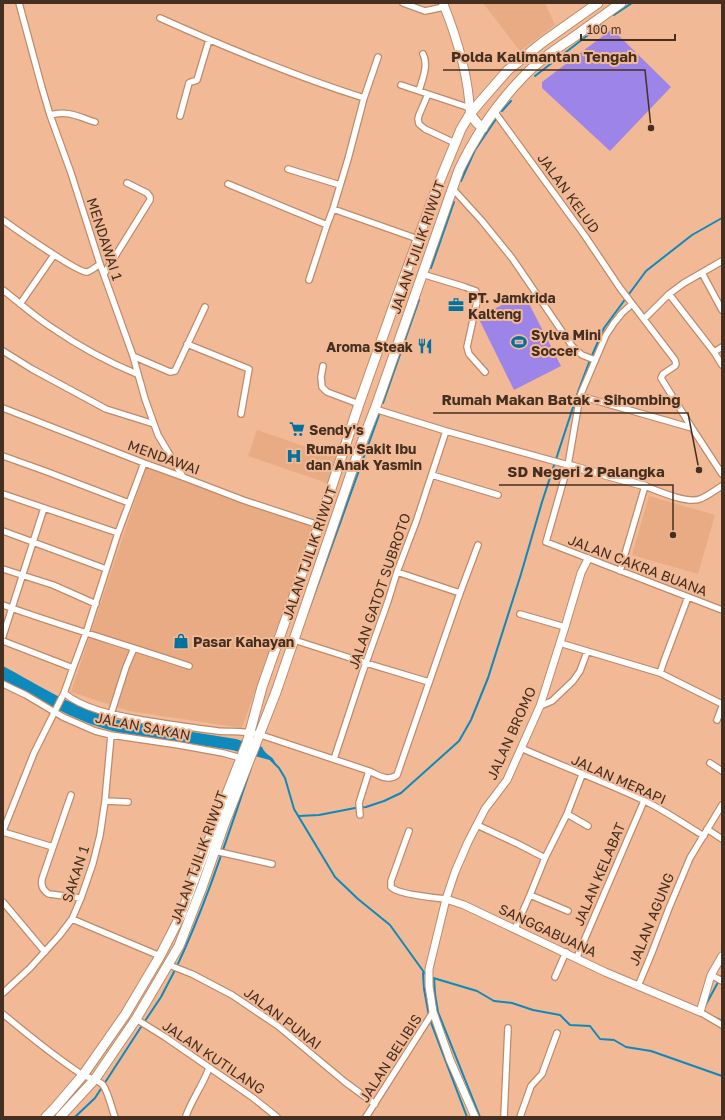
<svg xmlns="http://www.w3.org/2000/svg" width="725" height="1120" viewBox="0 0 725 1120" font-family="'Golos Text',sans-serif">
	<style>
		.built { fill: #e9ab84 }
		.green { fill: #9d84e9 }
		.water { fill: #0e89bb }
		.lines { fill: none; stroke-linecap: round; stroke-linejoin: round }
		.stream { stroke: #0e89bb; stroke-width: 2 }
		.minor-casing { stroke: #bf8a69; stroke-width: 8 }
		.tertiary-casing { stroke: #bf8a69; stroke-width: 9 }
		.secondary-casing { stroke: #bf8a69; stroke-width: 10 }
		.trunk-casing { stroke: #bf8a69; stroke-width: 11 }
		.minor { stroke: #fff; stroke-width: 5.5 }
		.tertiary { stroke: #fff; stroke-width: 7 }
		.secondary { stroke: #fff; stroke-width: 8 }
		.trunk { stroke: #fff; stroke-width: 9 }
		.labels { text-anchor: middle; dominant-baseline: central; stroke-width: 4; stroke-linejoin: round; paint-order: stroke }
		.street-label { font-size: 14px; fill: #452f21; stroke: #f1b996 }
		.poi-label { font-size: 14px; font-weight: bold; fill: #452f21; stroke: #f1b996; text-anchor: start }
		.leader { fill: none; stroke: #452f21; stroke-width: 1.5 }
		.callout-dot { fill: #452f21; stroke: #f1b996; stroke-width: 1.5 }
		.callout-label { font-size: 15px; text-anchor: middle; font-weight: bold; fill: #452f21; stroke: #f1b996; stroke-width: 4; stroke-linejoin: round; paint-order: stroke }
	</style>
	<rect width="100%" height="100%" fill="#f1b996"/>
	<path class="built" d="M483,3H545L555,25L520,51Z
		M257,430L315,450L339,457L330,484L248,456Z
		M146,468L313,526L242,728L129,711L71,692Z
		M649,496L715,515L698,574L632,555Z"/>
	<path class="green" d="M612,29L671,87L610,151L542,88V82Z
		M524,294L561,366L514,390L478,317Z"/>
	<path class="water" d="M3,666C40,686 76,709 118,720L236,739L262,747C266,757 273,754 276,765L273,761L266,759L232,750L122,733C79,724 42,701 3,680Z"/>
	<g class="lines">
		<path class="stream" d="M614,15L632,3
			M535,76L601,25
			M502,111L511,101
			M461,181L475,150L496,119
			M431,268L454,202
			M383,403L419,300
			M308,612L379,415
			M271,760L279,768L285,778L294,809L335,877L358,899L390,925L426,975
			M299,816L319,815L355,808L366,807L384,801L401,793L459,741L471,720L488,678L521,574L542,502L579,389L590,360L604,328L646,271L692,235L722,218
			M177,966C207,902 228,835 251,768
			M423,973L424,989L429,1016
			M430,977L477,991L494,1001L512,1003L533,1010L560,1015L570,1025L590,1026L600,1039L614,1040L626,1047L651,1051L722,1076
			M434,978L435,994L438,1012L480,1117
			M704,1008L722,975
			M714,1017L722,1021
			M430,1020L467,1117
			M145,1021L161,997L175,970
			M75,1117L95,1098L141,1027"/>
		<defs>
			<path id="minor" d="M19,3L42,88L50,115L71,173L100,264L133,356L145,399L158,435L183,477
				M403,3L425,11L444,7
				M160,18C227,48 294,76 364,98
				M401,85L470,108
				M419,91C422,80 429,65 423,54
				M428,94L419,115L418,119L419,124L425,129L455,143
				M494,111L585,236L620,288L675,360L676,364L675,366L663,374L661,378L692,428L722,474
				M50,115C68,110 79,117 95,122
				M180,116L189,83C191,81 194,82 197,80L209,40
				M288,169L340,185
				M228,184L327,225
				M453,189L482,221L512,258L572,346L582,355L595,360
				M333,209L418,239
				M3,220C14,228 78,273 87,272C91,271 96,267 100,264
				M702,273L722,310
				M104,274L150,200V197L147,193L127,183
				M422,274L465,287L476,291L478,297L467,347L469,354L485,372
				M309,280L327,225L333,209L348,159L364,98L378,57
				M3,290C20,303 36,318 54,329C80,347 108,362 137,374
				M669,294L714,352L722,365
				M20,304L54,255
				M632,304L622,313L614,323L606,335L580,396L568,465L546,542L722,610
				M644,319L669,294L684,283L722,261
				M187,344L249,369L241,414
				M3,351L32,369L106,409L154,424
				M714,352L722,347
				M133,356L170,372L175,371L205,307
				M323,366L321,377L322,387L327,392L359,404
				M580,396L692,428
				M3,408L144,463L183,477L243,500L319,525
				M375,409L446,431L568,465
				M3,456L45,471L129,503
				M432,475L498,495
				M3,494L118,533
				M3,531L106,569
				M3,569L53,585L96,604
				M620,571L645,486C658,491 687,504 700,499C708,496 715,490 722,486
				M460,593L478,545
				M3,605C64,627 127,645 189,666
				M520,614L565,627
				M3,636L44,508
				M294,640L366,663L429,682
				M3,641L73,668
				M560,643L660,673L722,704
				M660,673L664,661L688,597
				M3,684L26,695L63,717L95,731L111,735L179,745L223,753L241,758
				M64,693C85,710 116,715 142,720C167,724 193,728 218,731C231,732 245,731 258,734L369,771C378,775 388,782 397,775L460,593L397,572
				M540,706L552,701L573,681L580,671L587,652
				M111,714L126,667L134,648
				M717,720L722,707
				M521,748C561,766 603,781 643,800C664,810 684,824 704,836
				M334,759L362,674L388,601L397,572L416,522L446,431
				M710,763L722,771
				M71,795L43,876C40,884 42,890 49,894L81,898
				M105,801L128,802
				M567,814L588,826
				M360,815L359,803L369,771
				M477,825L518,844L545,858
				M707,829L722,839
				M3,831L34,753L64,693L73,668L86,633L118,533L144,463
				M409,831L391,881V887C397,894 435,898 446,899
				M3,832L53,847
				M215,851L272,864
				M530,895L568,911
				M3,902L45,952
				M72,919L160,956
				M515,929L530,895L545,858L567,814L582,775
				M577,957L644,801
				M169,965L192,974L232,995L278,1026L345,1082L375,1104
				M711,975L722,981
				M555,977L566,952
				M638,986L651,955L669,908L690,858L722,805
				M3,993L30,968L59,936L72,919L81,898L93,863L100,835L105,801L111,735
				M700,1012L722,1025
				M3,1014C28,1035 54,1056 81,1074C88,1078 97,1079 103,1085C109,1094 111,1107 115,1117
				M136,1019L165,1037L252,1097L277,1117
				M186,1116C192,1099 203,1085 209,1068
				M366,1117L433,1012
				M504,1117L508,1028
				M520,1117L531,1086L542,1074L557,1033"/>
			<path id="tertiary" d="M568,465L645,486
				M446,899L464,905L605,972L700,1012L711,975L722,956
				M475,1117L450,1060L433,1012L429,986V969L446,899L455,872L468,842L485,809L507,780L540,706L565,627L581,573L588,559"/>
			<path id="secondary" d="M443,3C457,38 469,76 470,114"/>
			<path id="trunk" d="M470,114L477,123L483,128
				M46,1117L54,1109L83,1075L125,1015L160,956L181,915L217,819L247,743L262,687L319,525L359,404L394,305L436,190L461,129L470,114L480,102L508,70L543,42L598,3
				M60,1117L95,1079L136,1019L179,946L202,887L225,822L276,692L359,450L375,409L459,170C475,136 497,104 523,77C537,62 554,50 571,39C588,27 604,15 621,3"/>
		</defs>
		<use href="#minor" class="minor-casing"/>
		<use href="#tertiary" class="tertiary-casing"/>
		<use href="#secondary" class="secondary-casing"/>
		<use href="#trunk" class="trunk-casing"/>
		<use href="#minor" class="minor"/>
		<use href="#tertiary" class="tertiary"/>
		<use href="#secondary" class="secondary"/>
		<use href="#trunk" class="trunk"/>
	</g>
	<defs>
		<symbol id="office-bare" viewBox="-9 -9 18 18"><path d="M-6-3h4V-5.5h4V-3h4V5H-6ZM-1-4.5V-3h2v-1.5ZM-6 0V1H6V0Z" fill="#01729d" stroke="#f1b996" stroke-width="2.5" paint-order="stroke"/></symbol>
		<symbol id="stadium-bare" viewBox="-9 -9 18 18"><path d="M0-5a6.5 5 0 1 0 0 10a6.5 5 0 1 0 0-10ZM-3.5-1.8h7v3.6h-7Z" fill="#01729d" stroke="#f1b996" stroke-width="2.5" paint-order="stroke"/></symbol>
		<symbol id="restaurant-bare" viewBox="-9 -9 18 18"><path d="M-5-6h1v4h1v-4h1v4h1v-4h1v5L-1.5 .5V6h-2V.5L-5-1ZM5-6V6H3V1.5H1.5Q1.5-4 5-6Z" fill="#01729d" stroke="#f1b996" stroke-width="2.5" paint-order="stroke"/></symbol>
		<symbol id="supermarket-bare" viewBox="-9 -9 18 18"><path d="M-6-5.5h2.5l.6 2H6L4.5 2H-2.5L-4.4-4H-6ZM-1.5 3.2a1.3 1.3 0 1 0 .1 0ZM3 3.2a1.3 1.3 0 1 0 .1 0Z" fill="#01729d" stroke="#f1b996" stroke-width="2.5" paint-order="stroke"/></symbol>
		<symbol id="hospital-bare" viewBox="-9 -9 18 18"><path d="M-5-5h3v3.5h4V-5h3V5h-3V1.5h-4V5h-3Z" fill="#01729d" stroke="#f1b996" stroke-width="2.5" paint-order="stroke"/></symbol>
		<symbol id="shop-bare" viewBox="-9 -9 18 18"><path d="M-5-2.5h2.3a2.7 3.5 0 0 1 5.4 0H5L5.5 6h-11ZM-1.5-2.5h3a1.5 2.3 0 0 0-3 0Z" fill="#01729d" stroke="#f1b996" stroke-width="2.5" paint-order="stroke"/></symbol>
	</defs>
	<g fill-rule="evenodd">
		<use href="#office-bare" x="445" y="294" width="22" height="22"/>
		<use href="#stadium-bare" x="508" y="331" width="22" height="22"/>
		<use href="#restaurant-bare" x="414" y="335" width="22" height="22"/>
		<use href="#supermarket-bare" x="286" y="418" width="22" height="22"/>
		<use href="#hospital-bare" x="283" y="445" width="22" height="22"/>
		<use href="#shop-bare" x="170" y="630" width="22" height="22"/>
	</g>
	<g class="labels">
		<g class="street-label">
			<text transform="translate(569 193) rotate(54)">JALAN KELUD</text>
			<text transform="translate(105 239) rotate(72)">MENDAWAI 1</text>
			<text transform="translate(417 247) rotate(-71)">JALAN TJILIK RIWUT</text>
			<text transform="translate(164 457) rotate(20)">MENDAWAI</text>
			<text transform="translate(309 553) rotate(-71)">JALAN TJILIK RIWUT</text>
			<text transform="translate(638 565) rotate(21)">JALAN CAKRA BUANA</text>
			<text transform="translate(379 591) rotate(-71)">JALAN GATOT SUBROTO</text>
			<text transform="translate(143 726) rotate(11)">JALAN SAKAN</text>
			<text transform="translate(511 733) rotate(-66)">JALAN BROMO</text>
			<text transform="translate(619 779) rotate(24)">JALAN MERAPI</text>
			<text transform="translate(198 857) rotate(-70)">JALAN TJILIK RIWUT</text>
			<text transform="translate(75 874) rotate(-72)">SAKAN 1</text>
			<text transform="translate(599 874) rotate(-67)">JALAN KELABAT</text>
			<text transform="translate(651 919) rotate(-68)">JALAN AGUNG</text>
			<text transform="translate(548 930) rotate(25)">SANGGABUANA</text>
			<text transform="translate(283 1018) rotate(37)">JALAN PUNAI</text>
			<text transform="translate(214 1057) rotate(34)">JALAN KUTILANG</text>
			<text transform="translate(390 1058) rotate(-57)">JALAN BELIBIS</text>
		</g>
		<g class="poi-label">
			<text x="468" y="297">PT. Jamkrida<tspan x="468" dy="16">Kalteng</tspan></text>
			<text x="531" y="334">Sylva Mini<tspan x="531" dy="16">Soccer</tspan></text>
			<text x="413" y="346" text-anchor="end">Aroma Steak</text>
			<text x="309" y="429">Sendy's</text>
			<text x="306" y="448">Rumah Sakit Ibu<tspan x="306" dy="16">dan Anak Yasmin</tspan></text>
			<text x="193" y="641">Pasar Kahayan</text>
		</g>
	</g>
	<path class="leader" d="M651 128L645 70H443M699 470L688 413H433M673 535L673 485H499"/>
	<g class="callout-dot">
		<circle cx="651" cy="128" r="4"/>
		<circle cx="699" cy="470" r="4"/>
		<circle cx="673" cy="535" r="4"/>
	</g>
	<g class="callout-label">
		<text x="544" y="62">Polda Kalimantan Tengah</text>
		<text x="561" y="405">Rumah Makan Batak - Sihombing</text>
		<text x="586" y="477">SD Negeri 2 Palangka</text>
	</g>
	<rect width="725" height="1120" fill="none" stroke="#452f21" stroke-width="8"/>
	<path d="M581 34v6h94v-6" fill="none" stroke="#452f21" stroke-width="2"/>
	<text x="587" y="34" font-size="12" fill="#452f21" stroke="#f1b996" stroke-width="3" paint-order="stroke">100 m</text>
</svg>
